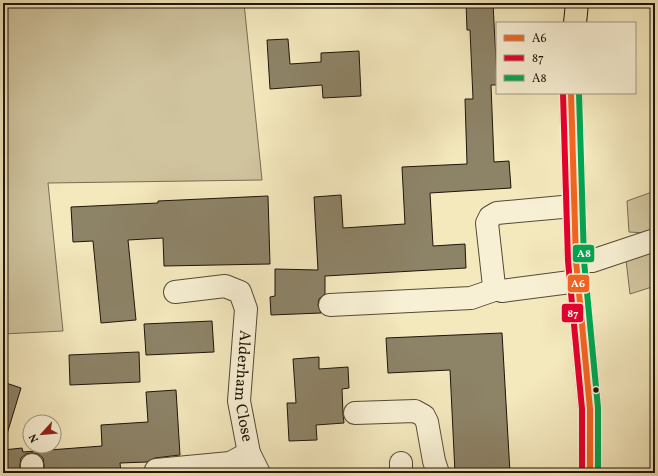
<svg xmlns="http://www.w3.org/2000/svg" width="658" height="476" viewBox="0 0 658 476" font-family="Vollkorn,serif">
	<style>
		.green { fill: #d0c49e; stroke: #776c54 }
		.building { fill: #8d8367; stroke: #1e1509 }
		.lines { fill: none; stroke-linecap: round; stroke-linejoin: round }
		.minor-casing { stroke: #544a36; stroke-width: 24 }
		.major-casing { stroke: #1e1509; stroke-width: 24 }
		.minor { stroke: #f8f0d4; stroke-width: 22 }
		.major { stroke: #f4e8bd; stroke-width: 22 }
		.bus-1-casing { stroke: #f8f0d4; stroke-width: 9 }
		.bus-2-casing { stroke: #f8f0d4; stroke-width: 9 }
		.bus-3-casing { stroke: #f8f0d4; stroke-width: 9 }
		.bus-1 { stroke: #f26522; stroke-width: 6 }
		.bus-2 { stroke: #e4002b; stroke-width: 6 }
		.bus-3 { stroke: #00a651; stroke-width: 6 }
		.bus-dot { fill: #1e1509; stroke: #f8f0d4; stroke-width: 1.5 }
		.labels { text-anchor: middle; dominant-baseline: central; stroke-width: 4; stroke-linejoin: round; paint-order: stroke }
		.street-label { font-size: 16px; fill: #1e1509; stroke: #f8f0d4 }
		.line-badge { stroke: #f8f0d4; stroke-width: 1.5 }
		.badge-label { font-size: 11px; text-anchor: middle; font-weight: bold; fill: #fff }
	</style>
	<rect width="100%" height="100%" fill="#f4e8bd"/>
	<filter id="stains"><feTurbulence type="fractalNoise" baseFrequency=".005" numOctaves="4"/><feColorMatrix values="0 0 0 0 .2 0 0 0 0 .09 0 0 0 0 .02 0 0 0 .5 -.17"/></filter>
	<radialGradient id="worn" r=".72"><stop offset=".6" stop-color="#630" stop-opacity="0"/><stop offset="1" stop-color="#630" stop-opacity=".3"/></radialGradient>
	<path class="green" d="M3,3H244L262,180L48,183L63,331L3,334Z
		M655,191V230L646,233L629,232L627,201Z
		M655,250V286L630,294L626,260Z"/>
	<path class="building" d="M466,3H493L497,80V85H491L494,162L509,161L511,188L430,193L433,246L465,244L466,268L325,276V294L319,299L318,305L321,313L271,315L270,297L275,296V269L318,270L314,197L341,195L343,228L405,224L402,167L467,164L465,99H473L470,30H467Z
		M288,39L290,64L321,62V53L359,51L361,96L323,98L322,85L270,89L267,40Z
		M268,196L270,264L164,266L163,238L128,240L136,320L101,323L93,241L73,242L71,207L158,203V201Z
		M212,321L214,352L146,355L144,324Z
		M502,333L510,473H455L450,370L388,373L386,338Z
		M139,352L140,382L70,385L69,355Z
		M319,357V369L348,367L349,388L342,389L343,414L344,423L316,425L317,440L289,441L287,403H296L293,359Z
		M3,382L21,388L7,434H3Z
		M176,390L180,455L155,458L147,462L120,463L121,473H44V465L43,458L38,454L32,453L26,454L21,458L20,465V473H3V450L22,448L23,452L102,446L101,425L148,422L146,392Z"/>
	<g class="lines">
		<defs>
			<g id="minor">
				<path d="M573,206L497,213L490,217L487,223L494,286L497,289L502,291L578,281"/>
				<path d="M576,261H592L655,240"/>
				<path id="s1" d="M175,292L225,286L240,292L246,309L239,401L249,453L259,473"/>
				<path d="M330,305L471,298L497,289"/>
				<path d="M355,413L415,411L424,416L427,422L434,461L438,473"/>
				<path d="M401,463V473"/>
				<path d="M32,465V473"/>
				<path d="M156,470L230,463L249,453"/>
			</g>
			<path id="major" d="M575,23L577,3
				M571,93L576,261L590,409V473"/>
		</defs>
		<use href="#minor" class="minor-casing"/>
		<use href="#major" class="major-casing"/>
		<use href="#minor" class="minor"/>
		<use href="#major" class="major"/>
		<defs>
			<path id="bus-1" d="M571,93L576,261L590,409V473"/>
			<path id="bus-2" d="M563,93L568,261L582,409V473"/>
			<path id="bus-3" d="M579,93L584,261L598,408V473"/>
		</defs>
		<use href="#bus-1" class="bus-1-casing"/>
		<use href="#bus-2" class="bus-2-casing"/>
		<use href="#bus-3" class="bus-3-casing"/>
		<use href="#bus-1" class="bus-1"/>
		<use href="#bus-2" class="bus-2"/>
		<use href="#bus-3" class="bus-3"/>
	</g>
	<circle class="bus-dot" cx="596" cy="390" r="3.5"/>
	<g class="labels">
		<g class="street-label">
			<text stroke="none"><textPath href="#s1" startOffset="162">Alderham Close</textPath></text>
		</g>
	</g>
	<g class="line-badge">
		<rect x="572" y="244" width="23" height="19" rx="4" fill="#00a651"/>
		<rect x="567" y="274" width="23" height="19" rx="4" fill="#f26522"/>
		<rect x="561" y="303" width="23" height="20" rx="4" fill="#e4002b"/>
	</g>
	<g class="badge-label">
		<text x="584" y="257">A8</text>
		<text x="578" y="287">A6</text>
		<text x="573" y="317">87</text>
	</g>
	<rect width="658" height="476" fill="none" stroke="#f4e8bd" stroke-width="16"/>
	<rect x="4" y="4" width="650" height="468" fill="none" stroke="#1e1509" stroke-width="2"/>
	<rect x="8" y="8" width="642" height="460" fill="none" stroke="#1e1509"/>
	<rect x="496" y="22" width="140" height="72" fill="#f8f0d4" stroke="#a19883"/>
	<rect x="504" y="35" width="20" height="6" fill="#f26522" stroke="#a19883"/>
	<text x="532" y="42" font-size="12" fill="#1e1509">A6</text>
	<rect x="504" y="55" width="20" height="6" fill="#e4002b" stroke="#a19883"/>
	<text x="532" y="62" font-size="12" fill="#1e1509">87</text>
	<rect x="504" y="75" width="20" height="6" fill="#00a651" stroke="#a19883"/>
	<text x="532" y="82" font-size="12" fill="#1e1509">A8</text>
	<g transform="translate(42 434) rotate(243)"><circle r="19" fill="#f8f0d4" stroke="#a19883"/>
	<path d="M0-3L7 15L0 10L-7 15Z" fill="#8f2418"/>
	<text y="-6" font-size="11" font-weight="bold" text-anchor="middle" fill="#1e1509">N</text>
	</g>
	<rect width="100%" height="100%" filter="url(#stains)"/>
	<rect width="100%" height="100%" fill="url(#worn)"/>
</svg>
